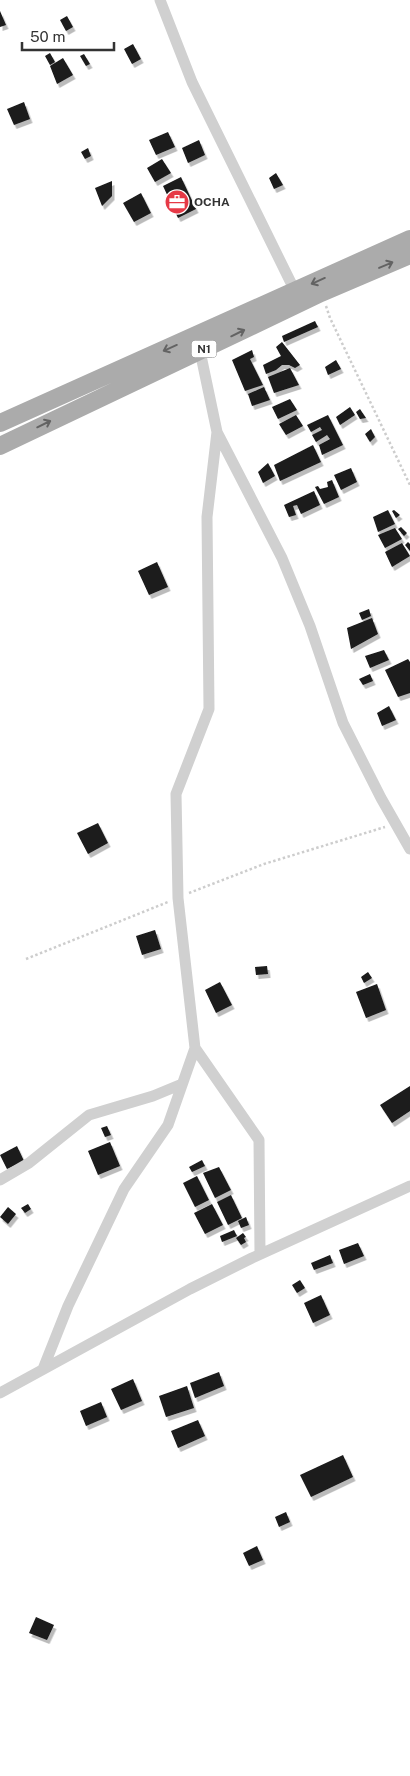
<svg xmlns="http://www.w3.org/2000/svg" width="410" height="1776" viewBox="0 0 410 1776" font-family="'Public Sans',sans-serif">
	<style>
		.building { fill: #1a1a1a; filter: url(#shadow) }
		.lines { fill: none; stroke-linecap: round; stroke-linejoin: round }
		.path { stroke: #cdcdcd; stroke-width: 2.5; stroke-dasharray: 2.5 2.5; stroke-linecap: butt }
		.street { stroke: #d0d0d0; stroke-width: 11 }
		.primary { stroke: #ababab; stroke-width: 18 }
		.oneway { stroke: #636363 }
		.labels { text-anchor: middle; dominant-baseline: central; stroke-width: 5; stroke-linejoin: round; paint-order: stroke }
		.shield { fill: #fff; stroke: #707070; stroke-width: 1 }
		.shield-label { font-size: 11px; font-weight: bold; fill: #333 }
		.poi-label { font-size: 12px; font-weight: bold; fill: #333; stroke: #fff; text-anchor: start }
	</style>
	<defs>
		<filter id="shadow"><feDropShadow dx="2.5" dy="4" stdDeviation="0" flood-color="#0004"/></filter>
	</defs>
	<rect width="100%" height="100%" fill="#fff"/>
	<path class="building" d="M0,11L6,25L0,27Z
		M67,16L73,27L66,31L60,20Z
		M133,44L141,59L132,64L124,49Z
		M50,53L55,62L50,65L45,56Z
		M84,54L90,64L86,66L80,56Z
		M63,58L73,75L57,84L50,66Z
		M24,102L30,119L14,125L7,109Z
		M168,132L175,147L156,155L149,140Z
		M199,140L205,155L188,163L182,148Z
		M88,148L91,156L85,159L81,152Z
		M162,159L171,173L155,182L147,168Z
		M276,173L283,185L274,189L269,178Z
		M181,177L196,209L178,218L163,186Z
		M112,181V196L102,206L95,188Z
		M141,193L151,213L134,222L123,203Z
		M315,321L318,327L284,342L282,336Z
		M282,342L300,365L295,368L289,365H282L276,370L266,374L263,365L281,356L276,347Z
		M252,350L254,357L250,359L263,385L245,391L232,360Z
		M336,360L341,369L328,375L325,367Z
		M290,368L299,385L274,393L268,377Z
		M264,387L270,400L252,406L248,394Z
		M290,399L297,410L278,419L272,407Z
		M350,407L355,415L340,425L336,417Z
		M360,409L366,418L360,419L356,412Z
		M296,415L303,426L286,435L279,424Z
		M328,415L343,445L322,455L319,445L330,439L327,435L316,442L312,435L322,430L320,427L311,432L307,425Z
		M371,429L375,437L370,442L365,434Z
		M313,445L321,462L280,481L274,465Z
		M268,463L275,476L263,483L258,472Z
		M351,468L357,482L341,490L334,475Z
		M332,480L339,497L324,504L315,487L318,486L320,489L328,487L327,482Z
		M314,491L320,505L301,514L297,505L293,506L296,515L289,517L284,505Z
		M388,510L395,524L378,532L373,517Z
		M394,510L400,515L396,518L392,511Z
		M401,527L407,533L404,536L398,529Z
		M395,528L402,539L385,548L378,535Z
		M408,542L410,544V551L405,545Z
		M402,543L410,556L392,567L385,552Z
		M157,562L168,587L149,595L138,571Z
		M369,609L371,616L362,620L359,613Z
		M372,618L378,634L351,649L347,628Z
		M384,650L389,660L370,668L365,656Z
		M408,659L410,662V693L398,697L385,670Z
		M370,674L373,681L363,685L359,679Z
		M389,706L396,720L382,726L377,713Z
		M98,823L108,843L88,854L77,833Z
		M155,930L161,949L142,955L136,936Z
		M267,966L268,974L256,975L255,967Z
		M368,972L372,978L364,983L361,977Z
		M220,982L232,1005L216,1013L205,990Z
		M377,984L386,1010L366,1018L356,992Z
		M410,1086V1111L392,1123L380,1105Z
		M107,1126L111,1135L105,1137L101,1128Z
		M110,1142L120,1166L98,1175L88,1151Z
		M17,1146L24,1161L7,1169L0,1155Z
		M202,1160L205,1166L192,1172L189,1167Z
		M219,1167L231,1190L215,1198L203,1173Z
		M197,1176L209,1200L195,1207L183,1183Z
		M231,1195L242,1218L228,1225L217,1202Z
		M28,1204L31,1209L25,1213L21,1208Z
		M212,1204L223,1225L205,1234L194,1213Z
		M8,1207L16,1214L8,1224L0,1217Z
		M246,1217L249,1225L241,1228L238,1221Z
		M234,1230L237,1236L222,1242L220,1236Z
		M243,1233L246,1237L244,1238L246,1242L241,1245L236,1238Z
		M358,1243L364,1256L344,1264L339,1250Z
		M330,1255L333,1263L314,1270L311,1263Z
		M300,1280L305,1288L297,1293L292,1285Z
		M321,1295L330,1315L313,1323L304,1303Z
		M219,1372L224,1386L195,1398L190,1383Z
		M133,1379L142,1401L121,1410L111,1389Z
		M187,1386L194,1408L166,1417L159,1396Z
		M101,1402L107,1417L86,1426L80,1411Z
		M198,1420L205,1436L178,1448L171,1431Z
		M343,1455L353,1477L311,1497L300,1475Z
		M286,1512L290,1522L279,1527L275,1517Z
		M257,1546L263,1560L249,1566L243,1553Z
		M36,1617L54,1625L47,1640L29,1633Z"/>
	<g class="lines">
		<path class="path" d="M326,306L330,318L410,485
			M189,893L264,864L385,827
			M26,959L168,902"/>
		<path class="street" d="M160,0L192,82L295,291
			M217,432L282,558L310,626L343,723L381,798L410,849
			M195,1048L259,1140L260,1254
			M0,1180L29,1163L89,1115L153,1096L182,1084
			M43,1369L68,1306L124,1189L168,1125L195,1048L178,898L176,794L209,709L207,517L217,432L200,351
			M0,1393L190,1289L252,1258L410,1186"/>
		<path class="primary" d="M0,423L410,239
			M0,446L321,293L410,255"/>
	</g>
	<defs><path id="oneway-shaft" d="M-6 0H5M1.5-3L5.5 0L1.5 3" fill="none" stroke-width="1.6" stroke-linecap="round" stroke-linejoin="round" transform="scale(1.25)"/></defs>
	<g class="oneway">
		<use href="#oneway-shaft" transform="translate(386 265) rotate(-23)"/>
		<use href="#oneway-shaft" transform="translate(318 281) rotate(156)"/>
		<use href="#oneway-shaft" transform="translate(238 333) rotate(-26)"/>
		<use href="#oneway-shaft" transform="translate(170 348) rotate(156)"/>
		<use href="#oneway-shaft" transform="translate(44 424) rotate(-26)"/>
	</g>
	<defs>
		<symbol id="office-disc" viewBox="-11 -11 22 22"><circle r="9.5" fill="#e63946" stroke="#fff"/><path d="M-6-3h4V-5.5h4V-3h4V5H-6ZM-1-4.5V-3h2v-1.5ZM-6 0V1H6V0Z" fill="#fff"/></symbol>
	</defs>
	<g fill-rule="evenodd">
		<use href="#office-disc" x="163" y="188" width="28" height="28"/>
	</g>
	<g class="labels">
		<rect class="shield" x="191.5" y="340.5" width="25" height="17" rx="4"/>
		<g class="shield-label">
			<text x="204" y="349">N1</text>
		</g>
		<g class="poi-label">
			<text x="194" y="202">OCHA</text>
		</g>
	</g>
	<path d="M22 42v8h92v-8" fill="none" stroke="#333333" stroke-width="2.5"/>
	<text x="30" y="42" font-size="15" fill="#333333" stroke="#ffffff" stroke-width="4" paint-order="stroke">50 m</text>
</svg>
